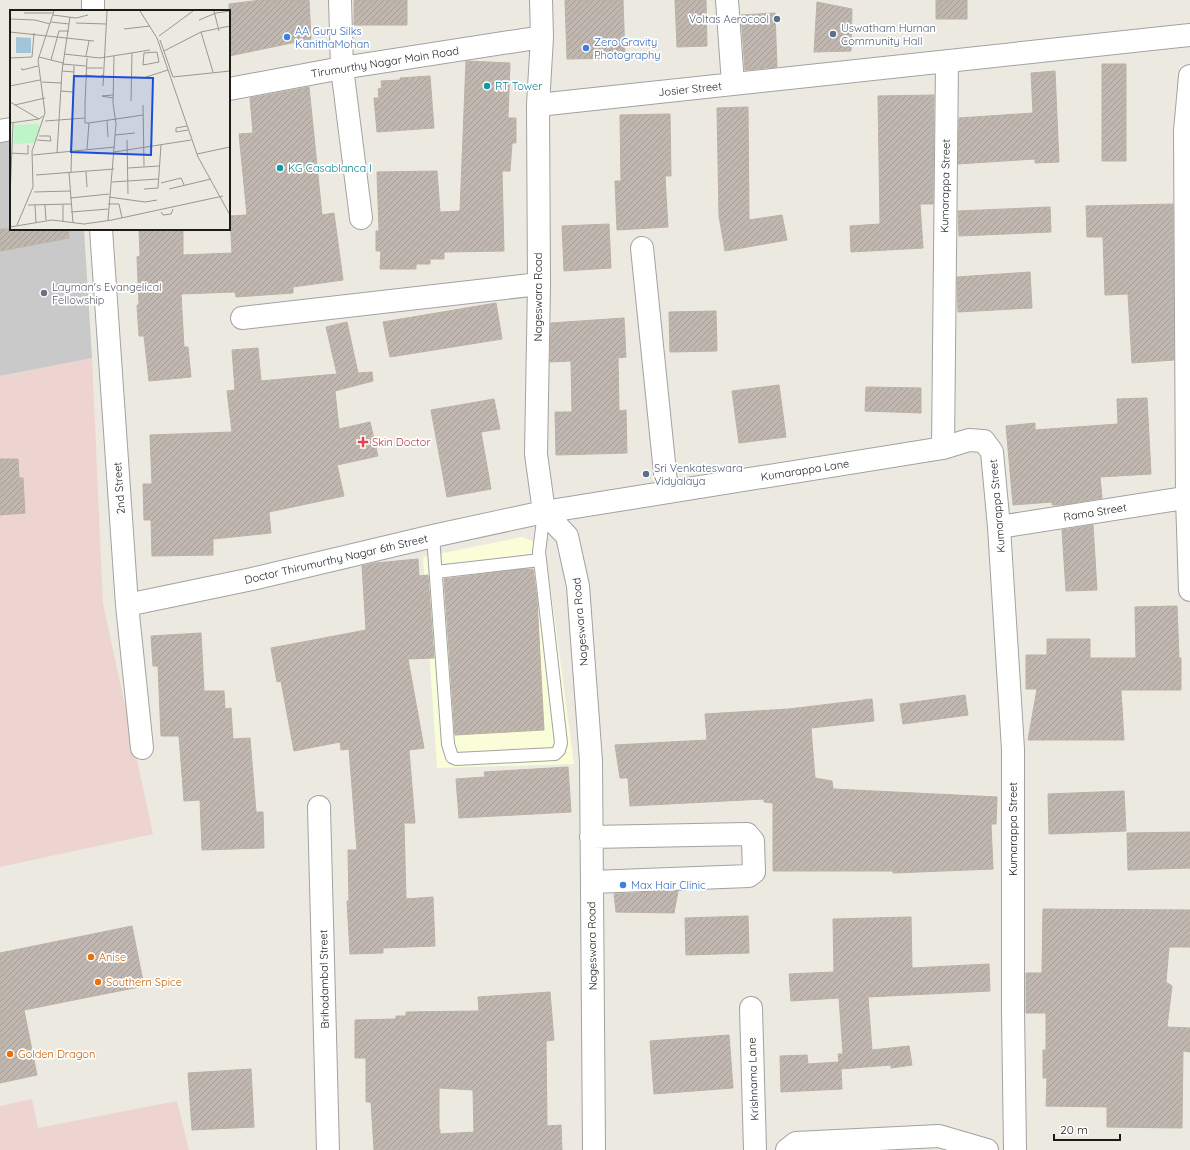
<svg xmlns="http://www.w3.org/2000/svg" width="1190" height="1150" viewBox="0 0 1190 1150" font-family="Quicksand,sans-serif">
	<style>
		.commercial { fill: #edd4d0 }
		.education { fill: #f9fdd8 }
		.religious { fill: #c9c9c9 }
		.building { fill: url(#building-hatch); stroke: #bcb1a4; fill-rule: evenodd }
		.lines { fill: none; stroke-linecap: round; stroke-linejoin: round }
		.service-casing { stroke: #a2a2a2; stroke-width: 14 }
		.minor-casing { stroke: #a2a2a2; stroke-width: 24 }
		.service { stroke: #fff; stroke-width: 12 }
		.minor { stroke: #fff; stroke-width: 22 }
		.service-dot { fill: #5c6f8a; stroke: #fff; stroke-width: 1.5 }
		.shop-dot { fill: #3f7fe0; stroke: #fff; stroke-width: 1.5 }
		.culture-dot { fill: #0f9aa8; stroke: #fff; stroke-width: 1.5 }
		.worship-dot { fill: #6b7280; stroke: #fff; stroke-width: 1.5 }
		.health-dot { fill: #e0444e; stroke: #fff; stroke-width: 1.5 }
		.food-dot { fill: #e8710a; stroke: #fff; stroke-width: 1.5 }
		.labels { text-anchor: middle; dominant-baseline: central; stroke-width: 3.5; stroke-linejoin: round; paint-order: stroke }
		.service-label { font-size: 11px; fill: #4e5e75; stroke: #fff; text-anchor: start }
		.shop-label { font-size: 11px; fill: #366cbe; stroke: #fff; text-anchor: start }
		.street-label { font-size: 11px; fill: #1b1b1b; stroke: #fff }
		.culture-label { font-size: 11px; fill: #0d838f; stroke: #fff; text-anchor: start }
		.worship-label { font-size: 11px; fill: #5b616d; stroke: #fff; text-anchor: start }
		.health-label { font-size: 11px; fill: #be3a42; stroke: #fff; text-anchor: start }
		.food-label { font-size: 11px; fill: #c56008; stroke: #fff; text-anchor: start }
		.inset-road { fill: none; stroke: #989791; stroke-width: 1 }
		.view { fill: #1d4ed8; fill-opacity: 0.15; stroke: #1d4ed8; stroke-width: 2 }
		.inset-edge { fill: none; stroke: #1b1b1b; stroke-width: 2 }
	</style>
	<defs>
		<pattern id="building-hatch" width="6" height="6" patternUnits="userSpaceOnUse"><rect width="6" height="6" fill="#c0b8b0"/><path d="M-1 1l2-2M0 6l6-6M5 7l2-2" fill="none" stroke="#a49e97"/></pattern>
	</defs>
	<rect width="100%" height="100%" fill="#ece9e0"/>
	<path class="commercial" d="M92,358L103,604L153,834L0,867V376Z
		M32,1099L38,1128L177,1101L189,1150H0V1106Z"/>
	<path class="education" d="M522,537L545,546L574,764L437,768L423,557Z"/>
	<path class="religious" d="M11,140V229H84L92,358L0,376V141Z"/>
	<path class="building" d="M261,0H309L311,39L229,56V4Z
		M354,0H407V25H354Z
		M565,0H623L625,58L567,59Z
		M675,0H706L707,46L677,47Z
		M936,0H967V19H936Z
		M817,2L852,9L851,51L814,52Z
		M775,13L777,67L745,70L741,15Z
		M466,61L510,63L508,118H516V143H512L510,171H502L504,251L444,252V259H430V264H416V269H380L381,251H376V231H379L377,172L437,171L440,212L460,211Z
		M1102,64H1126V161H1102Z
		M1055,71L1059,162L1035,163V159L958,164L959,118L1033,113L1031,73Z
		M430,76L434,128L377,132L374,98H379L378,89L382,88L381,81L400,80V78Z
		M309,87L322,215L334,213L343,280L293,287V293L236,297L235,292L181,294L184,347H188L191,377L149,381L144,336H139L137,305H139L137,257L140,256L139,229H183V255L232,253L230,216L247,215L239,134L253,133L250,98Z
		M934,95L933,204H920L923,248L851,252L850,226L880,224L878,96Z
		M748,107L749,220L782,215L787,240L725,251L719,216L717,108Z
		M670,114L671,176H665L668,227L617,230L615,181H621L620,115Z
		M1173,204L1174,360L1132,363L1128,294L1105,295L1103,237H1087L1086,206Z
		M1050,207L1051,232L959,236L958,211Z
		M609,224L611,268L564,271L562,226Z
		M0,229H68L69,238L0,251Z
		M1030,272L1032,308L958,312L957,277Z
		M496,303L502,339L390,357L383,322Z
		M716,311L717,351L670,352L669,312Z
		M624,318L626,357L618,358L619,411L626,410L627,453L556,455L555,412H572L571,361L550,362L551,323Z
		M347,322L358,373L372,372L373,381L335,391L339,429L370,422L378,456L337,465L344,496L269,512L271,533L213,539V555L152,556L151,520H144L143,484H152L150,435L232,432L227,391L235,390L232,350L258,348L261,381L337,374L326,327Z
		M779,385L786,437L739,443L732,391Z
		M866,387L921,388V413L865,411Z
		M1147,398L1151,474L1100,477L1102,498L1060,505H1052V502L1013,505L1006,426L1035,423V430L1118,424L1117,399Z
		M494,399L500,429L481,432L491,489L447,497L431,410Z
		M0,459H18L19,478H23L25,513L0,515Z
		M1093,525L1097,590L1066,591L1062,530Z
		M418,559L419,576L428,575L434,658L408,659L424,748L409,750L415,823H404L406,899L433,897L435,946L383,948V953L350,954L347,901H349L348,850H357L349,749L341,750L340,742L294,751L281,681L277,682L271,648L366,630L362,566L375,563Z
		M523,569H533L537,599L544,730L455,735L444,579Z
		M1177,606L1179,658H1181V690H1121L1124,740H1028L1037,689H1026V655H1047V639H1090V658H1136L1135,607Z
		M201,633L204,691H224L225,709L231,708L233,739L250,738L256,812H263L264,848L202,850L200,800L184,801L179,736H161L158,666H153L151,636Z
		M965,695L968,715L903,724L900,704Z
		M872,699L874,721L811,728L815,778L832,781L833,789L997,797L996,824H991L993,869L893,873V871H773V803L764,802V799L630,806L628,778H620L615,745L707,740L705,714L789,709Z
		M568,767L571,812L459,818L456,779L485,777L484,772Z
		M1124,791L1126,831L1049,834L1048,794Z
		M1190,832V868L1128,870L1127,833Z
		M678,891L674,913L616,912L614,894Z
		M1043,909L1190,910V947H1169L1166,982L1172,986L1167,1027L1190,1028V1052L1183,1051L1182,1128L1107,1127V1107L1046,1106L1047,1078H1043V1050H1046V1013H1026V973H1042Z
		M748,916L749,953L686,955L685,918Z
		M911,917L912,968L989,964L990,991L868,997L872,1050L909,1046L912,1065L891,1068V1065L841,1069L842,1089L781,1092L780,1056L807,1055L808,1064L839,1062L838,1054H843L839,998L791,1001L789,974L834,972L833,919Z
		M132,926L144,986L24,1010L37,1075L0,1083V953Z
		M550,992L554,1040L546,1041L547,1126L561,1125L562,1150H374L371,1102H366V1058H355V1020L396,1019V1016H406V1012L479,1011L478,997ZM439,1088L473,1090L474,1132L440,1134V1129H439Z
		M729,1035L733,1088L654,1094L650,1041Z
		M251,1069L254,1127L192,1130L188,1073Z"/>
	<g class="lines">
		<defs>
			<path id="service" d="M433,536L448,744L452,757L456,759L555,754L559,750L561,743L540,560L539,552L544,512
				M436,572L540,560"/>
			<path id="minor" d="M340,0L342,68L361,218
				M541,0L542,37L538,105L539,284L536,454L544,512L567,536L578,586L591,761L594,1150
				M727,0L733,84
				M93,11V0
				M1190,76L1185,131L1187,498L1190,590
				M229,89L342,68L542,37
				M538,105L1190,35
				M0,131L11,129
				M101,229L127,605L142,748
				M642,248L667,492
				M242,318L539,284
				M943,448L947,61
				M999,527L1190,497
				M127,605L252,579L433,536L544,512L943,448L969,440L984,441L992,452L999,527L1013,749V1010L1015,1150
				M319,807L328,1150
				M591,837L747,834L753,841L754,872L749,876L592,882
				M751,1008L755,1150
				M787,1150L796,1143L939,1136L987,1150"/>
		</defs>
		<use href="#service" class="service-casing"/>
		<use href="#minor" class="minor-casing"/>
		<use href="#service" class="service"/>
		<use href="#minor" class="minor"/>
	</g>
	<g class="service-dot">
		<circle cx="777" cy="19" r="4"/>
		<circle cx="833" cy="34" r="4"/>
		<circle cx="646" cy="474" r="4"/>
	</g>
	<g class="shop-dot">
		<circle cx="287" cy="37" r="4"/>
		<circle cx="586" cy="48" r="4"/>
		<circle cx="623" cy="885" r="4"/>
	</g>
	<g class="culture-dot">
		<circle cx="487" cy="86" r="4"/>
		<circle cx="280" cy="168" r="4"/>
	</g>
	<circle class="worship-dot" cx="44" cy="293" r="4"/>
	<path class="health-dot" d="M361 436h4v4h4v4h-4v4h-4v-4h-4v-4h4z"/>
	<g class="food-dot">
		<circle cx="91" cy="957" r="4"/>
		<circle cx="98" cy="982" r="4"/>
		<circle cx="10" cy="1054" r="4"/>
	</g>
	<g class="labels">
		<g class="service-label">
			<text x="769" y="19" text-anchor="end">Voltas Aerocool</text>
			<text x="841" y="28">Uswatham Human<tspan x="841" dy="13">Community Hall</tspan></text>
			<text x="654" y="468">Sri Venkateswara<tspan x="654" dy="13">Vidyalaya</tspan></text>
		</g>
		<g class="shop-label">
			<text x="295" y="31">AA Guru Silks<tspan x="295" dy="13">KanithaMohan</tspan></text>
			<text x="594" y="42">Zero Gravity<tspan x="594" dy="13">Photography</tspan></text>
			<text x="631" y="885">Max Hair Clinic</text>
		</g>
		<g class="street-label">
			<text transform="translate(385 62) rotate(-9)">Tirumurthy Nagar Main Road</text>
			<text transform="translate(690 89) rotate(-6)">Josier Street</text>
			<text transform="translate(945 186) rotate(-89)">Kumarappa Street</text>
			<text transform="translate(538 297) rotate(-90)">Nageswara Road</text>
			<text transform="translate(805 470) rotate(-9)">Kumarappa Lane</text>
			<text transform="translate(119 488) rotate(-94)">2nd Street</text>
			<text transform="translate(997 506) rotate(-95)">Kumarappa Street</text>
			<text transform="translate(1095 512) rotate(-9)">Rama Street</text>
			<text transform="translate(336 559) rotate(-13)">Doctor Thirumurthy Nagar 6th Street</text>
			<text transform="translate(580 622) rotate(-95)">Nageswara Road</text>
			<text transform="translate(1013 829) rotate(-90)">Kumarappa Street</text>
			<text transform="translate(592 946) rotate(-91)">Nageswara Road</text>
			<text transform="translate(324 979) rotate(-91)">Brihadambal Street</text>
			<text transform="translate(753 1079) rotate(-92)">Krishnama Lane</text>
		</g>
		<g class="culture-label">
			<text x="495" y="86">RT Tower</text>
			<text x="288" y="168">KG Casablanca I</text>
		</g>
		<g class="worship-label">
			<text x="52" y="287">Layman's Evangelical<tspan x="52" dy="13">Fellowship</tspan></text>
		</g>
		<g class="health-label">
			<text x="372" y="442">Skin Doctor</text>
		</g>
		<g class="food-label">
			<text x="99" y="957">Anise</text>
			<text x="106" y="982">Southern Spice</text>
			<text x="18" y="1054">Golden Dragon</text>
		</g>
	</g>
	<g transform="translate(10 10)">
		<rect width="220" height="220" fill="#ece9e0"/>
		<path d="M28,114L30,117L24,133L4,134V115Z" fill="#bef5c8"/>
		<path d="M6,27L21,28V43H6Z" fill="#a2c6d8"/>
		<path class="inset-road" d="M130,1L147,28L188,147L220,205M204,1L209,21M14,3H43M43,5L66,8L78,5M0,9L25,10L40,14M189,10L206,3L220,1M41,12L59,14M66,13L96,14M114,19L140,16M0,22L84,31M191,22L203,62M149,26L183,1M150,30L163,67M154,41L191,22L220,16M147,42L149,52L133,55L134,43ZM54,44L90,48L140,40M76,46L79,31M29,47L53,53M0,48L22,47L24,23M77,48L75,93V113H79M41,50L49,21H59M52,54L76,56M12,58V60L28,56M76,58H93M52,61L64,62M75,65L90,67L93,65M136,67L158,60M163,67L220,61M32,72L51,73M0,76L30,70M93,76L97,1M51,81L63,82M103,88L92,86L103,85M121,91L122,43M0,92L29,109L33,106M5,95L35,88M133,95L134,156M35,111L75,108M97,111L98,127M0,113L29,109M79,113L133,105M177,116L166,118V122L178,120M105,125L125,123M27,130L41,131L40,126H29M117,130L118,184M77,139L79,113M104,142L181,130M0,143L18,144V135M47,143L52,61L60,7M187,144L220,137M23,145L105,137M118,158L149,156M61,162L64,56M76,162L77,177M59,163L63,213M26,165L104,159M102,172L148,169M151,173L171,168L174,175M134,179L148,178L151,135M159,179L201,169M24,182L60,181M99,187L135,192L147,190M0,188L3,113M60,188L99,184M98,194H109L112,208M18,195L61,194M25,195L26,212M35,195L36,210M61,202L98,199M151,202L153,205L161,204L163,199M98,210L106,114L103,93L104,46M53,211V195M7,215L23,177L22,141L35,103L28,50L44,1M0,217L42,210L74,214L102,210L213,186"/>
		<path class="view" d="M64,66L143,68L141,145L61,142Z"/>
		<rect width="220" height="220" class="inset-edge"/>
	</g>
	<path d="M1054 1134v6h66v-6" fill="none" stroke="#1b1b1b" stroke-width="2"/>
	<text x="1060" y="1134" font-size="12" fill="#1b1b1b" stroke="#ffffff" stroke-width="3" paint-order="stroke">20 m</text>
</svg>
